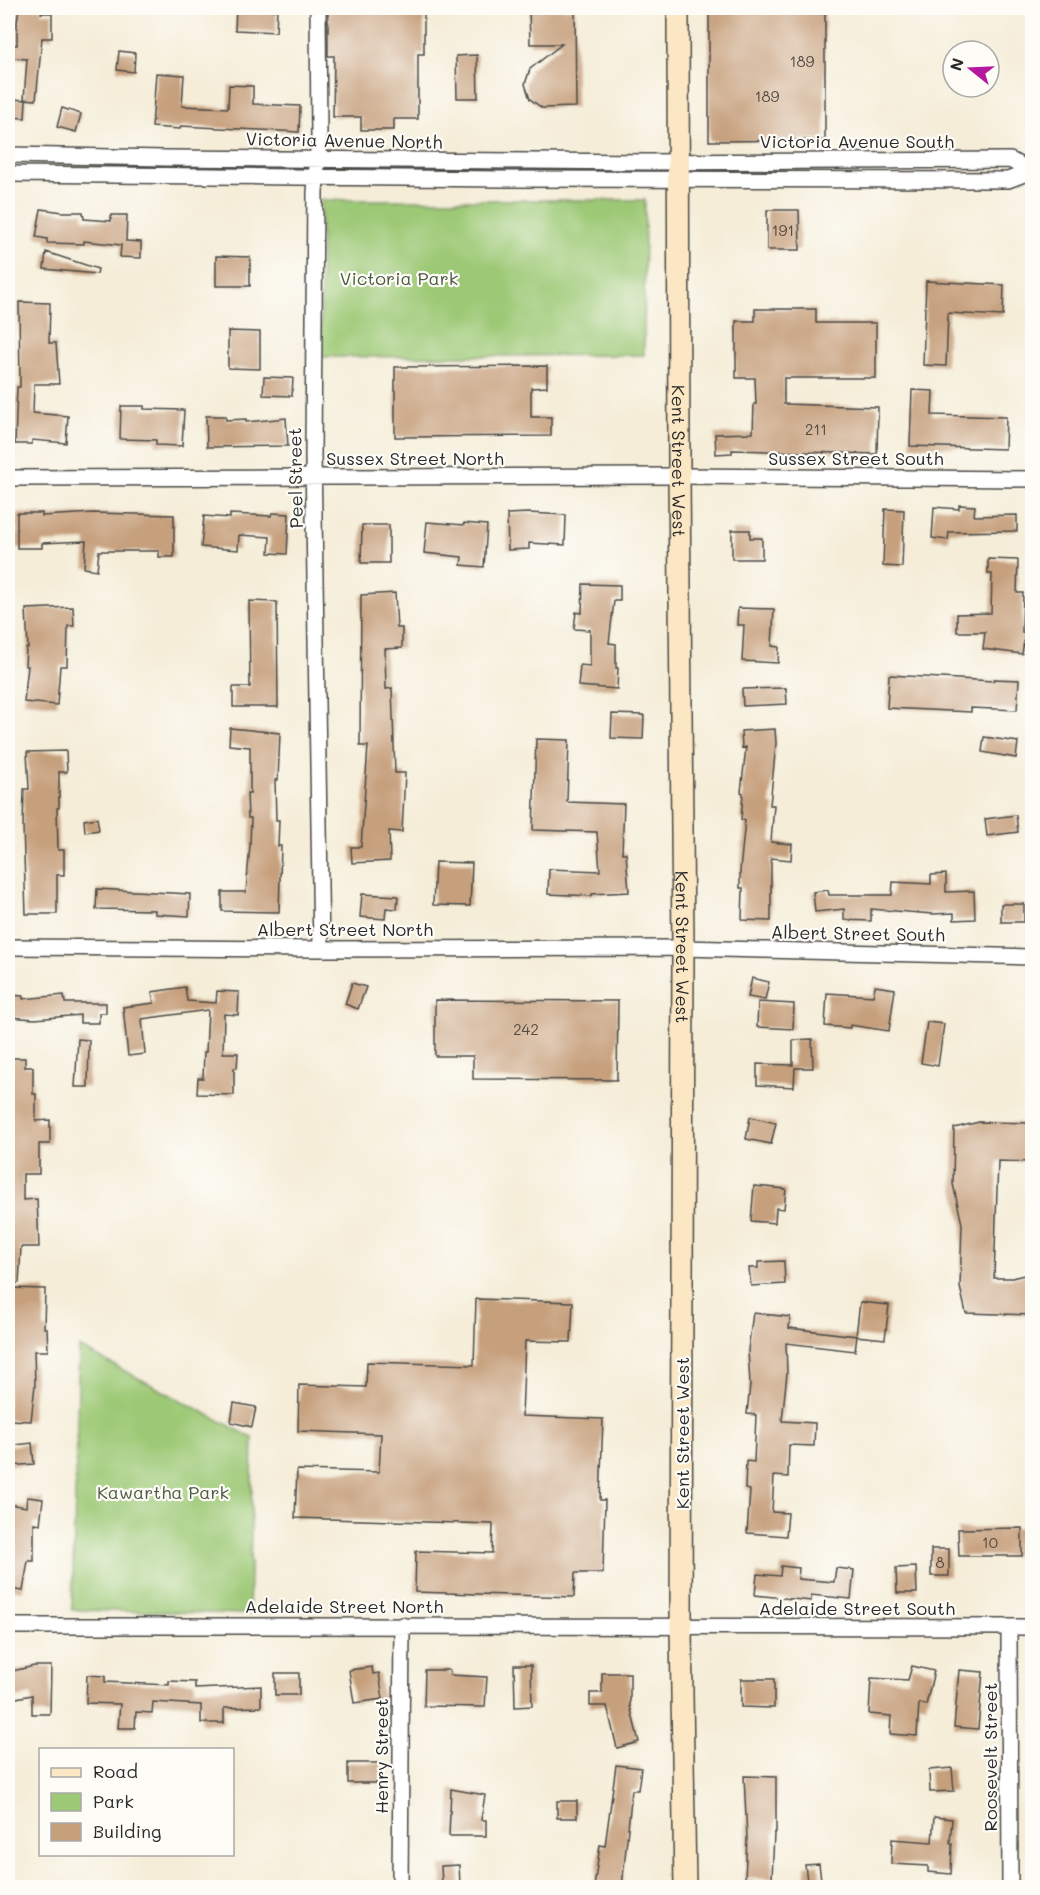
<svg xmlns="http://www.w3.org/2000/svg" width="1040" height="1895" viewBox="0 0 1040 1895" font-family="Mali,sans-serif">
	<style>
		.green { fill: #9dc976; stroke: #647a50; stroke-width: 1.5 }
		.building { fill: #c69f7b }
		.lines { fill: none; stroke-linecap: round; stroke-linejoin: round }
		.minor-casing { stroke: #494845; stroke-width: 18 }
		.secondary-casing { stroke: #494845; stroke-width: 24 }
		.minor { stroke: #fff; stroke-width: 15 }
		.secondary { stroke: #fbe7c3; stroke-width: 21 }
		.labels { text-anchor: middle; dominant-baseline: central; stroke-width: 4.5; stroke-linejoin: round; paint-order: stroke }
		.number-label { font-size: 15px; fill: #52483f }
		.street-label { font-size: 18px; fill: #2b2b2b; stroke: #fdfcf7 }
		.park-label { font-size: 18px; fill: #4d5a42; stroke: #fdfcf7 }
	</style>
	<rect width="100%" height="100%" fill="#fdfcf7"/>
	<filter id="ink" filterUnits="userSpaceOnUse"><feTurbulence type="fractalNoise" baseFrequency=".0167" numOctaves="2"/><feDisplacementMap in="SourceGraphic" scale="12" xChannelSelector="R" yChannelSelector="G"/><feConvolveMatrix kernelMatrix="1 2 1 2 8 2 1 2 1" color-interpolation-filters="sRGB"/></filter>
	<filter id="wash" filterUnits="userSpaceOnUse"><feTurbulence type="fractalNoise" baseFrequency=".008" numOctaves="4" result="noise"/><feDisplacementMap in="SourceGraphic" scale="24" xChannelSelector="R" yChannelSelector="G"/><feGaussianBlur stdDeviation="1.35" result="paint"/><feColorMatrix in="noise" values="0 0 0 0 0 0 0 0 0 0 0 0 0 0 0 0 0 1.4 0 .05"/><feComposite in="paint" operator="in"/></filter>
	<g filter="url(#wash)">
		<rect width="100%" height="100%" fill="#f5edd8"/>
		<path class="green" d="M321,200H645L644,355L321,357Z
			M79,1347L253,1438L249,1614L72,1610Z"/>
		<g id="blocks">
			<path class="building" d="M19,8H42L41,13H52V38H42L36,100L24,99L27,59L12,58L13,45H17V22Z
				M236,8L277,10L276,32L235,30Z
				M328,8H424V54H418V119H394V130H361V117H333L334,56H328Z
				M529,8H575L576,107L542,108L530,99L525,84L530,69L562,44H530Z
				M709,8H825V140L709,141Z
				M119,51L135,53L134,72L117,70Z
				M477,55L478,98H457L456,56Z
				M156,73L184,75L182,106L228,108L229,85L253,86V104L300,106L299,132L181,126L180,129L152,127Z
				M11,99L26,100L25,118L9,117Z
				M62,108L81,114L76,132L57,127Z
				M41,209L63,212H83L84,219L111,221V215H127L126,241L141,242V258L120,257L121,245L84,241V244L47,243V239L36,237Z
				M767,210H799L800,250H767Z
				M46,252L98,269L97,274L44,269Z
				M216,256L250,257V286H216Z
				M926,281L1004,285L1003,316L948,313L946,366L923,365Z
				M19,302L50,303L49,343H56L59,384H34L33,413L68,416L66,443L32,440V444H15L17,387H20Z
				M755,309H816V323H876V378H784V404L878,407L877,454L732,450V453L716,454L715,434L753,433L754,404H756L755,378H736V321H755Z
				M228,331L260,332V369L228,368Z
				M547,366V387L531,388V417H551V436L395,437V367Z
				M264,377L293,378L292,396L263,395Z
				M912,390L933,391L932,415L1006,417L1005,449L910,446Z
				M121,406H144V409L184,410L182,446L156,445V440L120,439Z
				M206,416H226V420L246,419V422L286,418L288,446L207,447Z
				M959,505L975,506L974,516L1017,515V531L949,532L948,540L932,538L934,507L959,509Z
				M885,509L904,510L902,567L883,566Z
				M17,513H42V516L94,513L174,515V557H159V551H99L97,570L84,568L86,541L42,543V548H17Z
				M272,513L289,514L287,554L269,553L270,537L239,535L238,550L201,547L204,516L230,518V514L271,516Z
				M528,513L566,515L565,545L529,543V549L508,550L507,514Z
				M427,522L464,525V523L487,525L484,567L461,565L462,557L424,553Z
				M362,525H389V563H361Z
				M732,530H750V538H762V559H732Z
				M988,559L1018,560L1017,593H1023L1022,632L1025,633L1022,654L983,649L985,632H957V614L991,613L992,574H988Z
				M583,584L620,585V601H614L609,643L616,644V668H618L617,689L578,686L580,665L590,666V630L574,629L576,612L582,613Z
				M395,593L397,628H402V648L385,649L386,689L392,688L395,773H405L402,832L389,831L390,861L352,863L351,847H361L368,746H360L361,595Z
				M249,601L277,602L278,707H233V687H250Z
				M73,607L74,626H68L67,666H60L57,705L24,702L28,666H25L26,648H28L26,609Z
				M738,608L774,609L772,646L779,647L778,663L742,661L744,625H737Z
				M889,675L993,681L994,679L1019,680L1017,710L971,708V712L887,708Z
				M786,688L787,704L743,706L742,689Z
				M612,714L644,715L643,739L611,738Z
				M230,728L280,733L278,780H275L276,820H279L278,846H281L279,912L222,911V892H246L250,845L251,818H248L247,793H250V747L229,745Z
				M775,729L776,743L770,805H774L771,842L792,844L791,860L771,858V921L742,920L743,888H740V871L745,820H741L743,793L741,792L746,747L742,748L741,731Z
				M984,737L1018,742L1016,758L982,752Z
				M536,739L569,740L567,802L624,804L622,853H626L629,892L592,894V896L548,894L549,869L600,871L597,832L533,830Z
				M66,751L67,772H59V808H57L58,850H64V875H57V914H26L23,826L24,789H29L27,752Z
				M1016,815L1018,832L987,836L985,819Z
				M97,818L99,830L85,832L84,820Z
				M435,862L472,863L470,906L433,905Z
				M946,874V892L974,891L975,919L954,920V913L933,914L871,909V921L844,920V909L815,912L813,892L828,890L829,895H892L893,882L931,884V875Z
				M97,889L190,894L189,916L155,914V910L96,909Z
				M362,894L398,896L397,909L386,908L385,919L360,917Z
				M1001,904H1024V922H1001Z
				M752,978L769,982L765,1000L748,997Z
				M352,983L366,987L358,1009L345,1004Z
				M875,986L895,989L889,1031L850,1025V1028L825,1026L827,993L873,996Z
				M185,987L187,1001L216,1003L217,991L239,992L238,1015L224,1014L223,1053H238L237,1068H234V1095L197,1094L198,1078H203L204,1052H206L208,1010L142,1019L145,1054L128,1056L123,1007L154,1003L152,992Z
				M8,995L23,996V999L64,995L65,1003H106V1013H99V1023H80V1015L35,1019L8,1017Z
				M435,1000L618,1001L617,1080L473,1079V1056H435Z
				M758,1002L794,1004L793,1029L757,1027Z
				M927,1022L944,1024L938,1066L921,1063Z
				M78,1039L89,1040L88,1087H75Z
				M812,1039L813,1068H795L794,1087L757,1085V1064L793,1065V1040Z
				M8,1058H25V1067H33V1094H36V1121L50,1120V1144H39V1174H23V1200L37,1199L39,1247H21L19,1283H8L9,1211H8Z
				M750,1117L776,1123L771,1144L746,1139Z
				M979,1122L1032,1123V1162L998,1161L994,1278H1012L1032,1273V1315L966,1313L960,1287L962,1224L953,1184L954,1128Z
				M754,1186L786,1189L784,1209L776,1208L775,1223L751,1221Z
				M784,1261L785,1284L751,1286L749,1268H758V1262Z
				M8,1288L45,1289L44,1328H47L48,1351H34L35,1385L31,1421L8,1420Z
				M476,1299L573,1302L571,1342L525,1341L522,1416L603,1419L600,1500H605L603,1573H575L574,1597L415,1592L416,1551L492,1553L493,1524L295,1518L297,1470L379,1472L381,1434L298,1431L299,1385L366,1387L367,1362L474,1365Z
				M860,1302L889,1305L885,1339L856,1336Z
				M753,1313L790,1317L789,1328L857,1336L855,1351L786,1343L787,1373L782,1421L815,1423L814,1446L789,1445L788,1477L774,1476L772,1512L788,1513L786,1536L747,1533L750,1490L745,1489L746,1461L754,1462L756,1415L747,1414L750,1384L748,1350Z
				M234,1403L256,1407L252,1427L231,1422Z
				M32,1443L34,1464L8,1466V1446Z
				M27,1497L43,1499L40,1524L34,1523V1561H28L23,1591L8,1589V1504L26,1507Z
				M1022,1528V1556H959L958,1529Z
				M931,1549H949V1576H931Z
				M781,1566L799,1568L798,1579L834,1582L836,1568L854,1570L851,1599L811,1595V1601L755,1595L757,1574L780,1576Z
				M916,1567L917,1593H897L896,1568Z
				M514,1665H531L532,1706L515,1707Z
				M34,1666H51L50,1714H32V1695L11,1699L8,1672Z
				M912,1666L934,1671L926,1705L919,1703L917,1736L890,1734L891,1716L869,1714L871,1678L908,1680Z
				M372,1667L373,1674L379,1673L383,1699L354,1703L349,1670Z
				M425,1670H450V1675L487,1677L485,1707L424,1706Z
				M959,1670L983,1672L978,1729L954,1727Z
				M275,1673H299V1695H275Z
				M602,1673H630V1706L639,1742L617,1748L607,1706H590V1693H602Z
				M87,1675L105,1676V1682L169,1685V1681L195,1682V1689L261,1686V1707L224,1708V1723H201V1705L153,1702L152,1713L136,1712L135,1728H118L120,1704L86,1703Z
				M741,1679H774V1708L741,1707Z
				M348,1763H381V1783H348Z
				M616,1765L641,1768L638,1790H632L622,1887H594L600,1845L605,1846Z
				M952,1768L954,1791L930,1792L929,1770Z
				M744,1776L776,1777V1832L774,1833L772,1879L745,1878L747,1838Z
				M451,1789L485,1795L481,1820H486V1836H449Z
				M557,1801H577V1818H557Z
				M934,1817L952,1819L950,1843H952L951,1874L928,1872V1866L891,1864L892,1839L932,1842Z
				M819,1864L821,1880L807,1881L805,1865Z
				M459,1865L460,1885H442L441,1866Z"/>
		</g>
	</g>
	<g filter="url(#ink)">
		<use href="#blocks" fill-opacity="0" stroke="#494845" stroke-width="1.5"/>
		<g class="lines">
			<defs>
				<path id="minor" d="M318,8L319,139L315,192L313,455L321,949
					M8,155L165,158L647,162L1010,160L1031,171
					M8,174L504,179L1008,180L1032,171
					M8,478L679,476L1032,479
					M8,947L321,949L683,948L1032,957
					M8,1626C349,1625 691,1627 1032,1627
					M1009,1627L1010,1888
					M400,1888L402,1625"/>
				<g id="secondary">
					<path id="s1" d="M678,8L679,476L683,948L681,1628L685,1888"/>
				</g>
			</defs>
			<use href="#minor" class="minor-casing"/>
			<use href="#secondary" class="secondary-casing"/>
			<use href="#minor" class="minor"/>
			<use href="#secondary" class="secondary"/>
		</g>
	</g>
	<g class="labels">
		<g class="number-label">
			<text x="802" y="61">189</text>
			<text x="767" y="96">189</text>
			<text x="783" y="230">191</text>
			<text x="816" y="429">211</text>
			<text x="526" y="1029">242</text>
			<text x="990" y="1542">10</text>
			<text x="940" y="1562">8</text>
		</g>
		<g class="street-label">
			<text transform="translate(344 140) rotate(1)">Victoria Avenue North</text>
			<text x="857" y="141">Victoria Avenue South</text>
			<text x="415" y="458">Sussex Street North</text>
			<text x="856" y="458">Sussex Street South</text>
			<text stroke="none"><textPath href="#s1" startOffset="453">Kent Street West</textPath></text>
			<text transform="translate(295 478) rotate(-91)">Peel Street</text>
			<text x="345" y="929">Albert Street North</text>
			<text transform="translate(858 933) rotate(1)">Albert Street South</text>
			<text stroke="none"><textPath href="#s1" startOffset="939">Kent Street West</textPath></text>
			<text transform="translate(682 1433) rotate(-90)">Kent Street West</text>
			<text x="344" y="1606">Adelaide Street North</text>
			<text x="857" y="1608">Adelaide Street South</text>
			<text transform="translate(381 1756) rotate(-90)">Henry Street</text>
			<text transform="translate(990 1757) rotate(-90)">Roosevelt Street</text>
		</g>
		<g class="park-label">
			<text x="399" y="278">Victoria Park</text>
			<text x="163" y="1492">Kawartha Park</text>
		</g>
	</g>
	<rect width="1040" height="1895" fill="none" stroke="#fdfcf7" stroke-width="30"/>
	<rect x="39" y="1748" width="195" height="108" fill="#fdfcf7" stroke="#a9a8a5" stroke-width="1.5"/>
	<rect x="51" y="1768" width="30" height="9" fill="#fbe7c3" stroke="#a9a8a5" stroke-width="1.5"/>
	<text x="93" y="1778" font-size="18" fill="#2b2b2b">Road</text>
	<rect x="51" y="1793" width="30" height="18" fill="#9dc976" stroke="#a9a8a5" stroke-width="1.5"/>
	<text x="93" y="1808" font-size="18" fill="#2b2b2b">Park</text>
	<rect x="51" y="1823" width="30" height="18" fill="#c69f7b" stroke="#a9a8a5" stroke-width="1.5"/>
	<text x="93" y="1838" font-size="18" fill="#2b2b2b">Building</text>
	<g transform="translate(971 69) rotate(288)"><circle r="28" fill="#fdfcf7" stroke="#a9a8a5" stroke-width="1.5"/>
	<path d="M0-4.5L10 22L0 15L-10 22Z" fill="#b5179e"/>
	<text y="-9" font-size="16" font-weight="bold" text-anchor="middle" fill="#2b2b2b">N</text>
	</g>
</svg>
